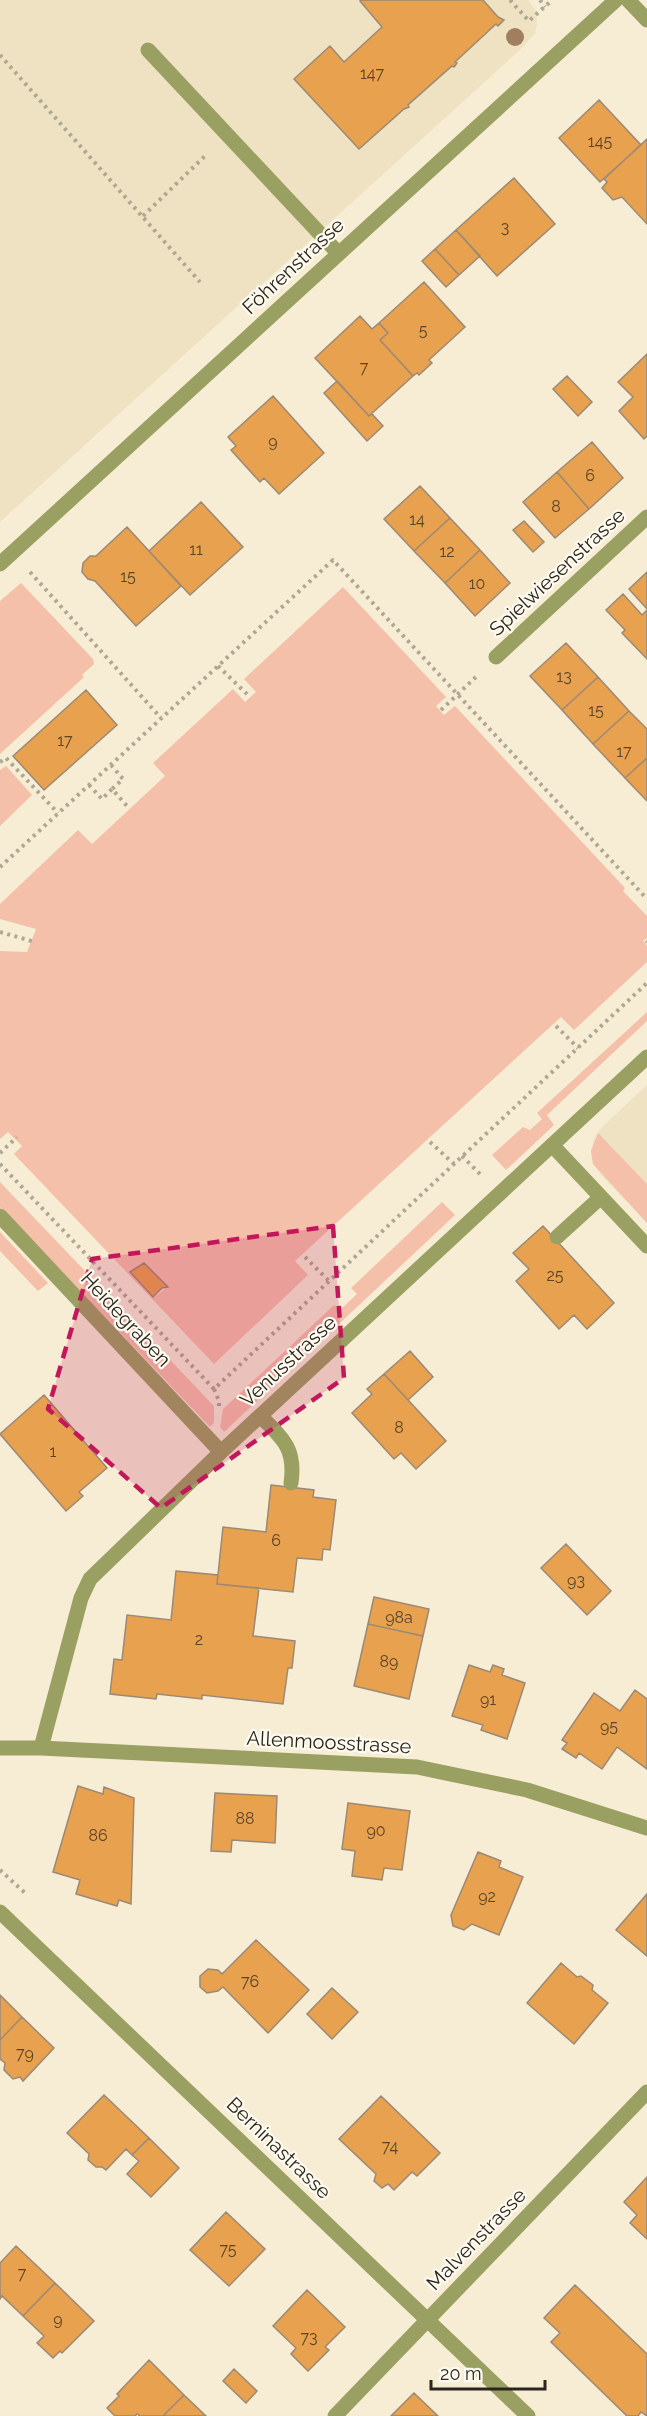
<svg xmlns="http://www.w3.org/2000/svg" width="647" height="2416" viewBox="0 0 647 2416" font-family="Raleway,sans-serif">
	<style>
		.built { fill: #eee2c2 }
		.green { fill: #f4c0a9; fill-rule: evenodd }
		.building { fill: #e8a14e; stroke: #9b8976; stroke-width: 1.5 }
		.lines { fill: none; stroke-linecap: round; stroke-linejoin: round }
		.path { stroke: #aea793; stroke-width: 4; stroke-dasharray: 3 4.5; stroke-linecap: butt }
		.minor { stroke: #9aa061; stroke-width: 15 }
		.tree { fill: #a27e60 }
		.marked { fill: #c2185b; fill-opacity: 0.2; stroke: #c2185b; stroke-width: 4.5; stroke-dasharray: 12 8; stroke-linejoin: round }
		.labels { text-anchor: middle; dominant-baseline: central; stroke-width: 4.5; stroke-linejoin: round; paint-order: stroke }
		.number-label { font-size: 16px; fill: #5a4529 }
		.street-label { font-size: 20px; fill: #2a261d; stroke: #fefaf0 }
	</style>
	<rect width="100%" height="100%" fill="#f6edd4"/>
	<path class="built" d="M0,0H528L536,11L537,23L535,33L521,49L0,522Z
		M647,1085V1223L602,1176L593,1164L591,1151L594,1138L602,1127Z"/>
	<path class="green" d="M21,583L93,659L94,664L82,675L84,677L0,754V601Z
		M343,587L446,697L436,706L444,715L455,706L625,888L623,891L647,916V938L643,941L647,946V962L574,1030L561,1017L295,1261L308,1275L214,1364L14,1154L22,1146L8,1132L0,1139V951L27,952L36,929L0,919V904L78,830L92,844L165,776L153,763L233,689L245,702L256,692L244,679ZM144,1263L167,1287L154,1297L130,1272Z
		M6,766L32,795L0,826V770Z
		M647,1012V1021L547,1115L554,1125L506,1170L492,1155L523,1127L530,1130L542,1119L537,1113Z
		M598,1133L647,1184V1223L593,1164L591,1151Z
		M0,1182L214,1406V1423L210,1427L0,1207Z
		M442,1202L455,1215L224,1432L220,1427L223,1409L334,1305L340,1310L357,1294L351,1288Z
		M0,1232L48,1283L38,1291L0,1251Z"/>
	<path class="building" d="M361,0H483L498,17L504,20L498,26L496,24L455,62L457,63L454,67L452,66L408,105L409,107L404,109L359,149L294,79L330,46L344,62L382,27L360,1Z
		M599,100L641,145L600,182L559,138Z
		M647,139V224L622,197L613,200L602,188L607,182L604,179Z
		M514,178L555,224L497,276L456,230Z
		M456,230L480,256L459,275L435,249Z
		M435,249L459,275L446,287L422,261Z
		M424,282L465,327L429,360L432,363L419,375L417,373L413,376L380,340L388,333L379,323Z
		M360,316L372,329L379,323L388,333L380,340L413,376L369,416L315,358Z
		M647,354V436L644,439L619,411L633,397L618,382Z
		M567,376L592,402L578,416L553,389Z
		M337,381L369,416L372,414L383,426L367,441L324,393Z
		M273,396L324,453L279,494L264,478L260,482L231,450L236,446L228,437Z
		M592,442L623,478L589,509L557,472Z
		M557,472L589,509L555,538L523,502Z
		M420,486L450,518L414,551L384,519Z
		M201,502L243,547L190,595L149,551Z
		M450,518L480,550L445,583L414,551Z
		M524,521L544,542L533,552L513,530Z
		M127,527L181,586L136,626L95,581L88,579L82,572L83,563L90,556H96Z
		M480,550L510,583L475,616L445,583Z
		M647,572V609L629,589Z
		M623,594L642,615L647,610V659L622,633L625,630L606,610Z
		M566,643L598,677L562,710L530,676Z
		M598,677L629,711L593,744L562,710Z
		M86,690L117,725L44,790L13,756Z
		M629,711L647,729V758L625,778L593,744Z
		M647,758V801L625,778Z
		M543,1226L614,1303L587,1329L574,1315L559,1329L516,1281L529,1269L513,1253Z
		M144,1263L168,1287L162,1288L153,1297L130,1272Z
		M410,1351L433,1377L408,1400L384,1374Z
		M384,1374L446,1441L416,1469L401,1453L394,1459L352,1413L372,1394L367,1389Z
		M44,1395L107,1468L79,1492L83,1496L66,1511L0,1434Z
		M271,1485L314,1490L313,1497L336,1500L330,1550L323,1549L322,1560L297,1558L293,1592L217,1584L223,1527L266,1532Z
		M566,1544L611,1591L587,1615L541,1568Z
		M176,1571L218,1575L217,1584L259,1588L253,1636L295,1641L292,1668H288L283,1704L202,1695V1699L157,1694L156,1699L110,1694L114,1659L122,1660L127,1615L171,1620Z
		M374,1597L429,1609L423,1636L368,1624Z
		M368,1624L423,1636L409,1699L354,1686Z
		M469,1665L490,1672L493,1665L504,1669L502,1675L525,1683L507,1739L481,1730L483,1725L452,1716Z
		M635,1690L647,1699V1769L617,1747L602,1769L579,1753L576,1758L562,1749L567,1743L562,1740L594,1693L620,1711Z
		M78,1786L103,1794L104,1787L134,1798L131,1904L119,1900L117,1906L76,1894L80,1880L53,1872Z
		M215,1793L277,1796L275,1843L232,1840L231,1852L211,1851Z
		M348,1803L410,1811L402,1870L384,1868L382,1880L352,1876L355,1851L342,1849Z
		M478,1852L501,1861L499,1867L523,1877L499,1935L472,1924L464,1930L453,1926L451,1915Z
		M647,1894V1956L616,1930Z
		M256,1940L309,1990L268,2033L223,1987L218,1991L207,1993L200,1987V1976L208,1969L218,1970L222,1974Z
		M561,1963L577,1977L581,1976L593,1985L592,1990L608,2003L574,2044L527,2003Z
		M332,1988L358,2012L332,2039L307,2014Z
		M0,1995L22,2017L0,2040Z
		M22,2017L54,2048L23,2081L20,2077L13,2079L4,2070L5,2063L0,2059V2040Z
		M104,2095L149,2138L132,2155L126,2149L106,2170L102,2167H96L88,2160L89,2154L67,2133Z
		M381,2096L440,2153L417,2176L412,2172L394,2190L388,2184L382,2188L374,2181L376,2174L339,2139Z
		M149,2138L179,2168L151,2197L127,2174L139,2161L132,2155Z
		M647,2177V2239L630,2223L637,2215L624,2202Z
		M226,2212L265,2249L229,2286L190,2250Z
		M16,2246L55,2283L23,2316L2,2296L0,2299V2263Z
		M55,2283L94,2321L62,2353L60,2351L53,2358L37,2343L44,2336L23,2316Z
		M575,2285L647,2354V2416L641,2412L638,2416H627L551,2342L560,2333L544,2318Z
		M307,2290L345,2327L325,2347L329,2350L308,2371L291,2354L296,2348L273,2326Z
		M149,2360L184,2395L163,2416H140L137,2414L135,2416H115L107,2408L119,2396L117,2394Z
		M234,2369L257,2391L246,2403L223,2381Z
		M414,2393L438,2416H391Z
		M184,2395L206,2416H163Z"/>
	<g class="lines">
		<path class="path" d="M510,0L529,21L552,0
			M540,0L545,7
			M0,55L200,282
			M143,216L207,154
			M30,572L161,718
			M218,666L249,696
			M441,710L478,675
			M0,762L6,758L58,813
			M111,765L123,779L112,789L127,806
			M89,785L102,799L112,789
			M0,867L333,560L647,899
			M0,932L35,942
			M646,941L647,942
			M556,1026L578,1048
			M430,1142L454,1164
			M0,1153L17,1137
			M462,1156L481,1175
			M0,1164L214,1389L647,983
			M305,1257L329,1281
			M214,1389L219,1401V1409
			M0,1870L25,1893"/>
		<path class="minor" d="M628,0L647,20
			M148,50L338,253
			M0,564L616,0
			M496,657L647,517
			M552,1145L647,1246
			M0,1216L221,1452
			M557,1237L601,1197
			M260,1416C283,1438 296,1449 291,1483
			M0,1748H41L417,1767L527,1790L647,1828
			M41,1748L81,1598L90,1579L221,1452L647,1057
			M0,1912L528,2416
			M335,2416L647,2092"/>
	</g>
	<circle class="tree" cx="515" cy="37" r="9"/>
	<path class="marked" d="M333,1226L344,1378L161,1508L48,1409L92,1259Z"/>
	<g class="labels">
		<g class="number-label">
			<text x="372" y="73">147</text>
			<text x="600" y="141">145</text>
			<text x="505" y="227">3</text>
			<text x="423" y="330">5</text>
			<text x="364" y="367">7</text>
			<text x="273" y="441">9</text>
			<text x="590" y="475">6</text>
			<text x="556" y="506">8</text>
			<text x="417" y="519">14</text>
			<text x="196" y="549">11</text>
			<text x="447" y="551">12</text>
			<text x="128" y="576">15</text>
			<text x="477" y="583">10</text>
			<text x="564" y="676">13</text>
			<text x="596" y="710">15</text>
			<text x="65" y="740">17</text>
			<text x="624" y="751">17</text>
			<text x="555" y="1275">25</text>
			<text x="399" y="1427">8</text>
			<text x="53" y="1451">1</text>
			<text x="276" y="1540">6</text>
			<text x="576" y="1580">93</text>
			<text x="399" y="1617">98a</text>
			<text x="199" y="1639">2</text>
			<text x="389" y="1661">89</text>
			<text x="488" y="1699">91</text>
			<text x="609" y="1726">95</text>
			<text x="245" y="1818">88</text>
			<text x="376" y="1830">90</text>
			<text x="98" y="1835">86</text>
			<text x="487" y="1896">92</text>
			<text x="250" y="1981">76</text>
			<text x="25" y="2053">79</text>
			<text x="390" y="2146">74</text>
			<text x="228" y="2249">75</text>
			<text x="22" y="2273">7</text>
			<text x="58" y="2319">9</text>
			<text x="309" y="2337">73</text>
		</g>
		<g class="street-label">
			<text transform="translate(293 266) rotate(-43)">Föhrenstrasse</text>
			<text transform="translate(557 572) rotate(-43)">Spielwiesenstrasse</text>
			<text transform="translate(126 1319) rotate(47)">Heidegraben</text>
			<text transform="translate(288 1361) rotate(-43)">Venusstrasse</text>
			<text transform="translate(329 1742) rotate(3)">Allenmoosstrasse</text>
			<text transform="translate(279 2148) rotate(44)">Berninastrasse</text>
			<text transform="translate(476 2239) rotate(-46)">Malvenstrasse</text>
		</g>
	</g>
	<path d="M431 2380v9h114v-9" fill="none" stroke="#2a261d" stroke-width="3"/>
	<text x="440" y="2380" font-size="18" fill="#2a261d" stroke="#fefaf0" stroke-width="4.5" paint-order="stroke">20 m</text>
</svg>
